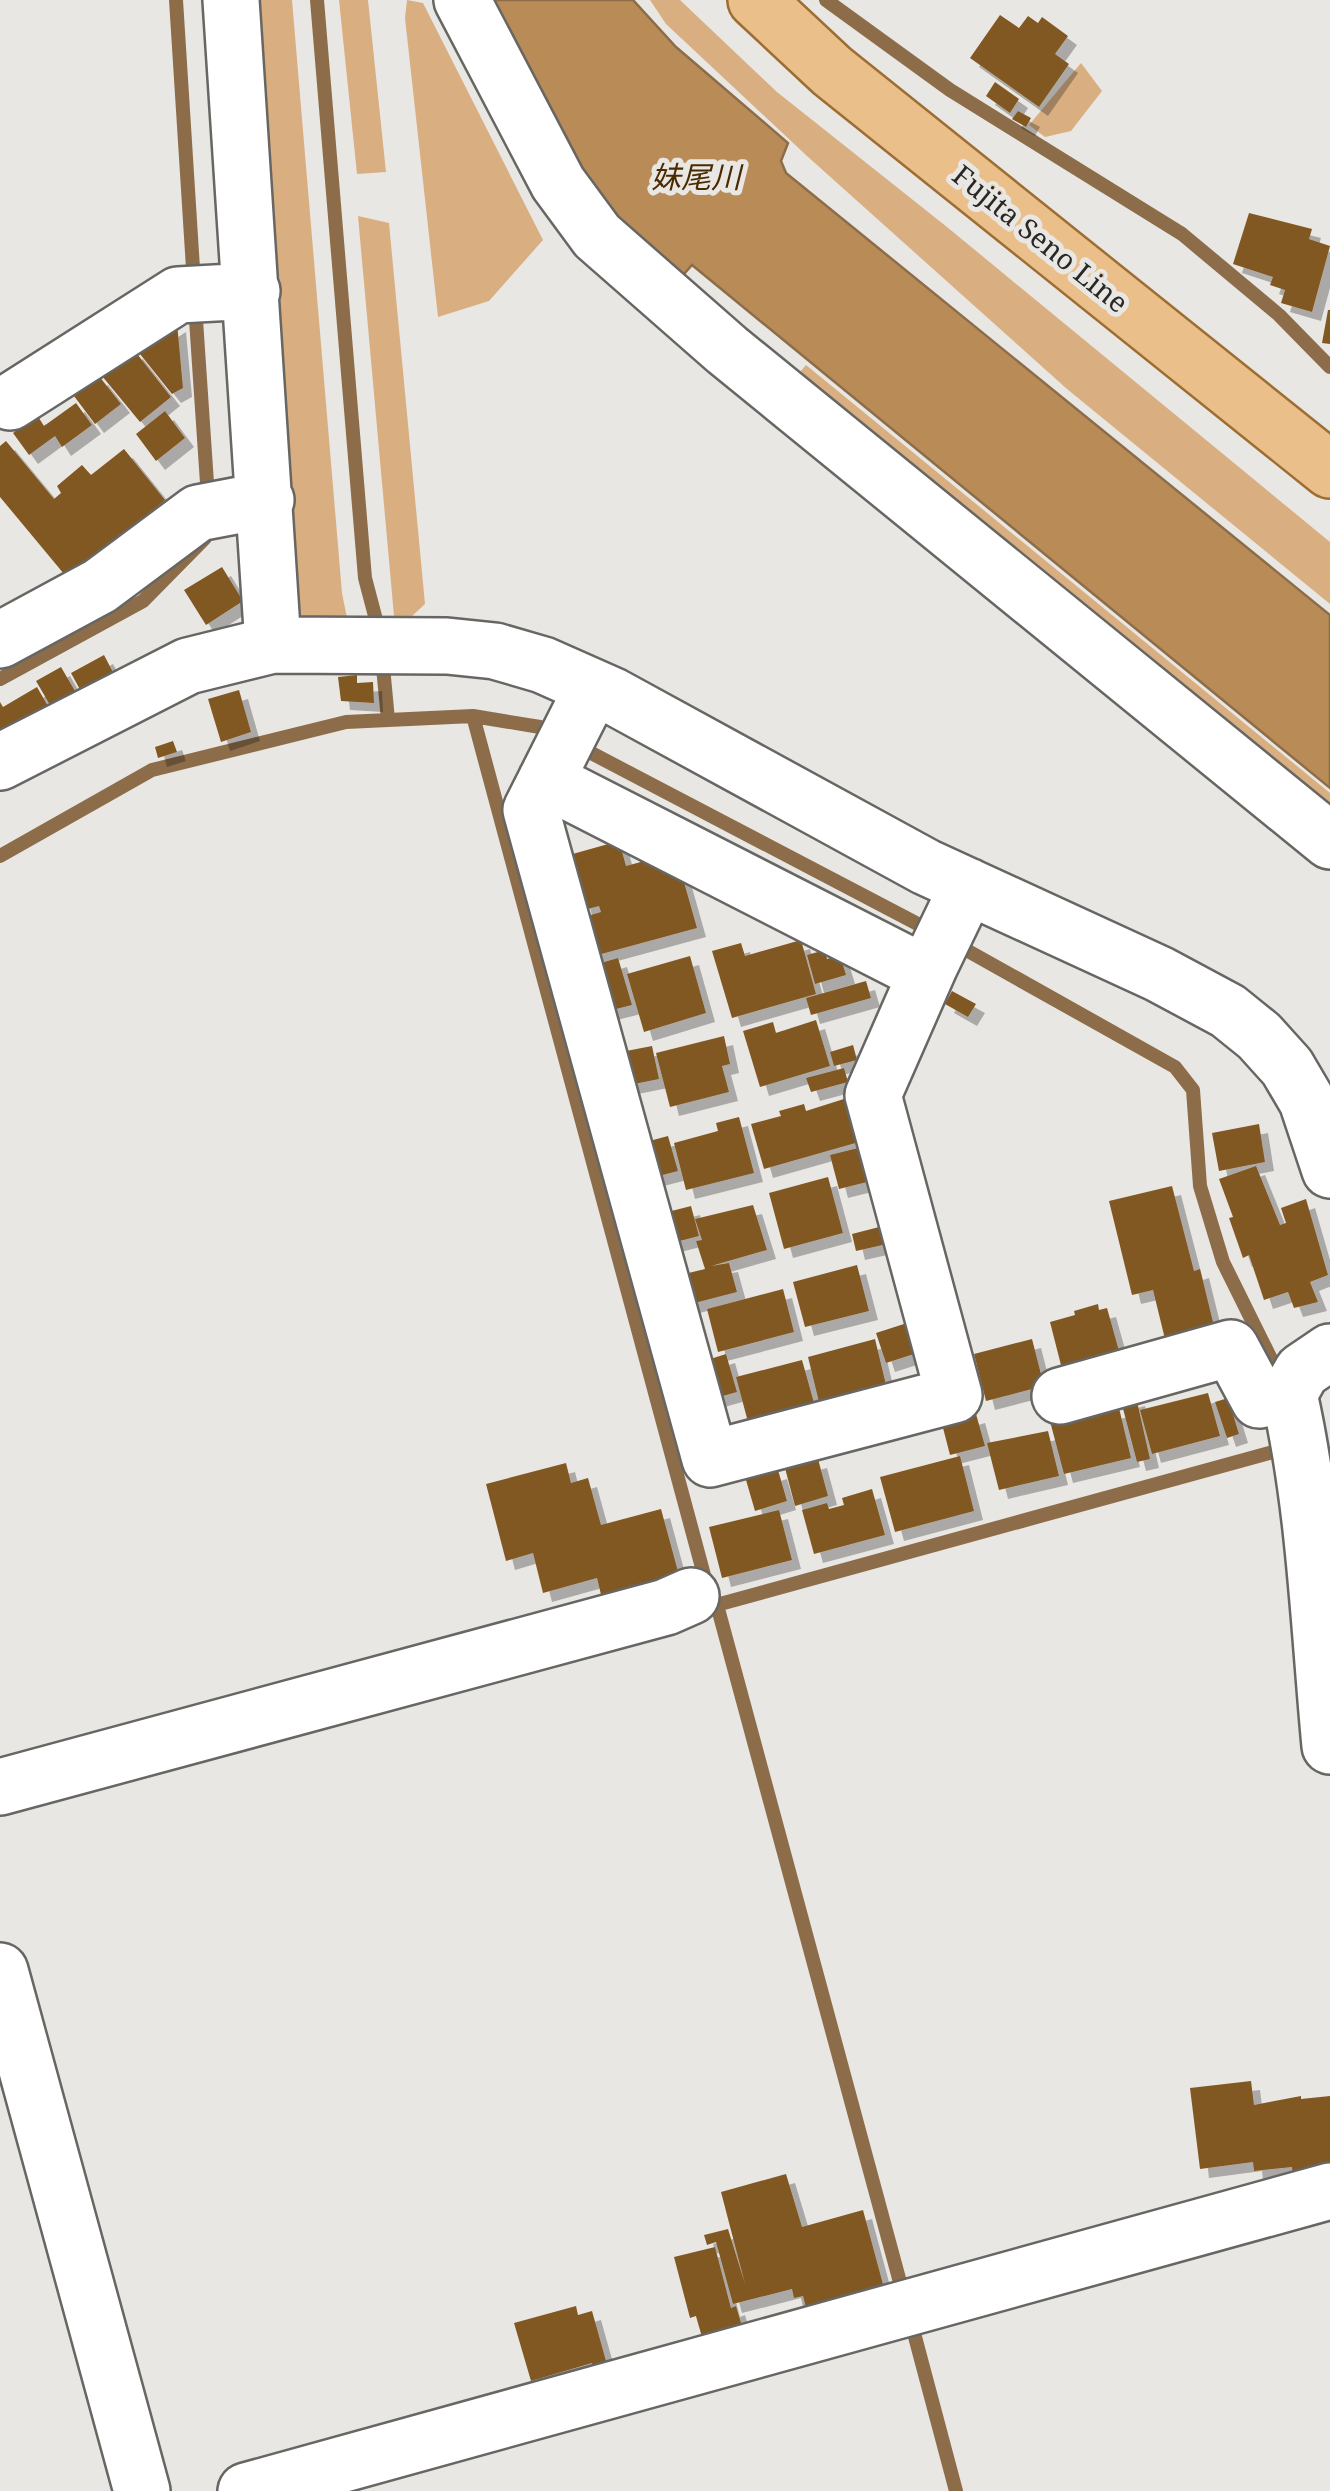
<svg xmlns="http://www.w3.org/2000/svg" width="1330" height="2491" viewBox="0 0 1330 2491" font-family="'Noto Serif','Noto Sans JP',serif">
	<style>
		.green { fill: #d9af81 }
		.water { fill: #b88b57; stroke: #8d6d49; stroke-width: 2.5 }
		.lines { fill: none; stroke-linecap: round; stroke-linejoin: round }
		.stream { stroke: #8d6d49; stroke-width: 14 }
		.building { fill: #825823; filter: url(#shadow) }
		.minor-casing { stroke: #686663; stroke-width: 60 }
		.major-casing { stroke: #9d6e33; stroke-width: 60 }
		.minor { stroke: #fff; stroke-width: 55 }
		.major { stroke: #eabf89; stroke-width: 55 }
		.labels { text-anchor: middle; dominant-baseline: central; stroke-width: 10; stroke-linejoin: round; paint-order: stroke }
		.street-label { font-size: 28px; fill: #292827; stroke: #e9e7e4 }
		.water-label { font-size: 30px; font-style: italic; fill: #4a2b00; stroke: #e9e7e4 }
	</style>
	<defs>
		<filter id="shadow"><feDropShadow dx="9" dy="9" stdDeviation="0" flood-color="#0004"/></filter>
	</defs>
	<rect width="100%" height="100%" fill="#e9e7e4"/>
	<path class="green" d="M247,0H292L342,593L348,623L296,619Z
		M339,0H368L386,172L357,174Z
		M407,0L423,3L543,240L489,301L438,317L405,18Z
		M650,0H680L777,92L947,227L1330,542V604L1067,389L807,156L666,24Z
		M1081,63L1102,91L1071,131L1045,137L1029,125Z
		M358,216L389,223L425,604L410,618L394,616Z
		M806,365L1330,793V819L794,379Z"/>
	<path class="water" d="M492,0H633L676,47L788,143L781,161L786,173L1330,615V788L692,265L676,283L583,177Z"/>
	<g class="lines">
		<path class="stream" d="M176,0L194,284
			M317,0L365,578L380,635
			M826,0L950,90L1182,234L1279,315L1330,367
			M195,305L208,498
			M382,656L388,720
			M0,679L143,601L205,538
			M473,716L704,1575L717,1605L904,2297
			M576,745L933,932
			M0,856L152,770L346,722L473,716L540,727L557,735
			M952,942L1175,1067L1193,1090L1200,1186L1223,1262L1276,1369
			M709,1607L1273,1452
			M910,2318L956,2491"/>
	</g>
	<path class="building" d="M1000,15L1019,28L1028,16L1038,23L1042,17L1068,36L1055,54L1069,64L1039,107L970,58Z
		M995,82L1019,99L1010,113L986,96Z
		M1018,111L1031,118L1026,127L1012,119Z
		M1249,213L1312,229L1309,239L1330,246L1312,312L1281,303L1285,290L1270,285L1273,277L1233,264Z
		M1328,310H1330V344L1322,343Z
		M177,323L183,388L172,394L136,349Z
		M134,350L171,397L140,422L102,376Z
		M99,376L121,404L95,424L74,396Z
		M76,403L92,425L62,447L55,436L29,455L13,433L37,415L44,426Z
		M165,411L185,438L156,461L136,434Z
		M6,441L54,499L61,493L57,486L82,465L91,475L124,449L165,500L69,580L0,497V446Z
		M222,567L243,601L206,625L184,590Z
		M104,655L117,680L84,697L71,673Z
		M61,667L82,703L57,717L36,681Z
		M357,675V683L373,682L374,703L341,701L338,677Z
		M37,687L49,708L3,733L0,728V702L3,707Z
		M239,690L251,732L221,742L208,699Z
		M173,741L177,752L158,758L155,747Z
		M619,841L626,866L659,857L664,874L680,868L697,928L594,956L584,917L601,912L599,906L584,910L569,855Z
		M801,940L816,994L732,1018L712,951L741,943L745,956Z
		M825,950L827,959L840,955L846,975L815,984L807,955Z
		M690,956L706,1013L644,1032L627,974Z
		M618,958L632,1005L608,1011L594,965Z
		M866,981L871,998L811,1015L806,998Z
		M952,991L976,1004L968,1017L945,1004Z
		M816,1020L830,1066L760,1087L743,1031L773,1022L776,1033Z
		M724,1036L730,1064L722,1066L729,1092L670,1107L656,1053Z
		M853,1045L857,1060L834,1066L830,1052Z
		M652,1046L659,1079L629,1085L621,1052Z
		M844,1068L848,1082L811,1092L806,1078Z
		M847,1098L859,1142L764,1169L751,1124L781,1116L779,1111L804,1104L806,1111Z
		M739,1117L754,1173L686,1190L674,1143L718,1131L716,1123Z
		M1259,1124L1265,1162L1219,1171L1212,1133Z
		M668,1136L678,1171L651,1178L642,1143Z
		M862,1147L871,1181L839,1189L830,1155Z
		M1256,1166L1280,1225L1286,1223L1281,1208L1306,1199L1328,1275L1310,1282L1318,1302L1294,1308L1288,1292L1264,1300L1249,1255L1243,1258L1229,1218L1233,1217L1219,1179Z
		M828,1177L843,1233L784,1249L769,1193Z
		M1172,1186L1194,1271L1200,1269L1214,1326L1165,1339L1153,1290L1132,1295L1109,1201Z
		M753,1205L767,1250L711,1266L729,1263L737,1292L683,1306L676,1276L705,1269L696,1241L702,1240L695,1219Z
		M691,1206L699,1236L668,1244L660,1214Z
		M883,1226L887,1244L856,1251L852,1234Z
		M857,1265L869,1311L805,1327L793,1282Z
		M783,1289L794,1332L718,1352L707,1309Z
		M1098,1304L1099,1310L1107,1308L1121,1358L1063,1373L1050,1322L1075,1315L1074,1311Z
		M907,1323L917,1353L886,1363L876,1333Z
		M875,1339L887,1389L820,1406L808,1357Z
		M1032,1339L1044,1386L986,1401L974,1354Z
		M726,1354L737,1392L712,1399L701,1362Z
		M802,1360L816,1410L748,1422L736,1377Z
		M1208,1393L1220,1436L1152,1454L1140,1410Z
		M1136,1397L1150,1459L1137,1462L1121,1401Z
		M1228,1398L1239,1434L1227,1438L1215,1402Z
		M1119,1408L1131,1458L1064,1474L1051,1425Z
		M976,1414L985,1446L950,1455L942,1424Z
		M1048,1431L1059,1476L999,1490L987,1443Z
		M960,1456L974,1511L895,1532L880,1477Z
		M818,1459L828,1496L795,1506L785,1468Z
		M566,1463L571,1483L588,1478L601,1525L661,1509L682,1586L604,1607L597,1578L543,1593L533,1553L506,1561L486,1484Z
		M778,1470L787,1501L755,1511L746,1480Z
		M872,1489L885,1535L814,1554L802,1510L827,1503L829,1509L844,1505L842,1498Z
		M779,1510L792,1560L722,1578L709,1527Z
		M1251,2081L1254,2105L1301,2096V2099L1330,2096V2163L1320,2164V2172L1293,2176L1292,2167L1254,2171L1253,2162L1200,2169L1190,2088Z
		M786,2174L802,2227L863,2210L884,2288L808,2316L803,2296L794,2298L792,2289L733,2304L716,2242L707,2245L704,2235L728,2229L745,2284L721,2192Z
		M715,2247L731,2308L736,2306L744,2333L704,2344L696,2316L690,2318L674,2257Z
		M576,2306L578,2315L592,2311L608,2368L594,2372L592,2363L531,2381L514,2323Z"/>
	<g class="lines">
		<defs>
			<path id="minor" d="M231,0L273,645L447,646L495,651L543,665L613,696L926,867L1159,974L1228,1011L1259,1036L1287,1067L1307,1101L1330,1170
				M462,0L558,183L597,236L727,350L1330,841
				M10,402L178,295L252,291
				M0,640L100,586L198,513L266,500
				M593,687L531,810L710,1459L954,1395L873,1095L930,965L968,886
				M0,762L188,666L273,645
				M546,780L926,974
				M1330,1352L1302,1371L1289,1394C1315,1508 1319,1629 1330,1746
				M1060,1396L1231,1348L1259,1400L1289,1394
				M0,1787L666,1607L691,1596
				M0,1971L142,2491
				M246,2491L1330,2191"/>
			<path id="major" d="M756,0L832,71L1330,470"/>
		</defs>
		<use href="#minor" class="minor-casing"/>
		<use href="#major" class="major-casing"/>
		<use href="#minor" class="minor"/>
		<use href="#major" class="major"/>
	</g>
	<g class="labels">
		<g class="street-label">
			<text transform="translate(1041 238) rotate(39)">Fujita Seno Line</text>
		</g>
		<g class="water-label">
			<text x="696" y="176">妹尾川</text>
		</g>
	</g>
</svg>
